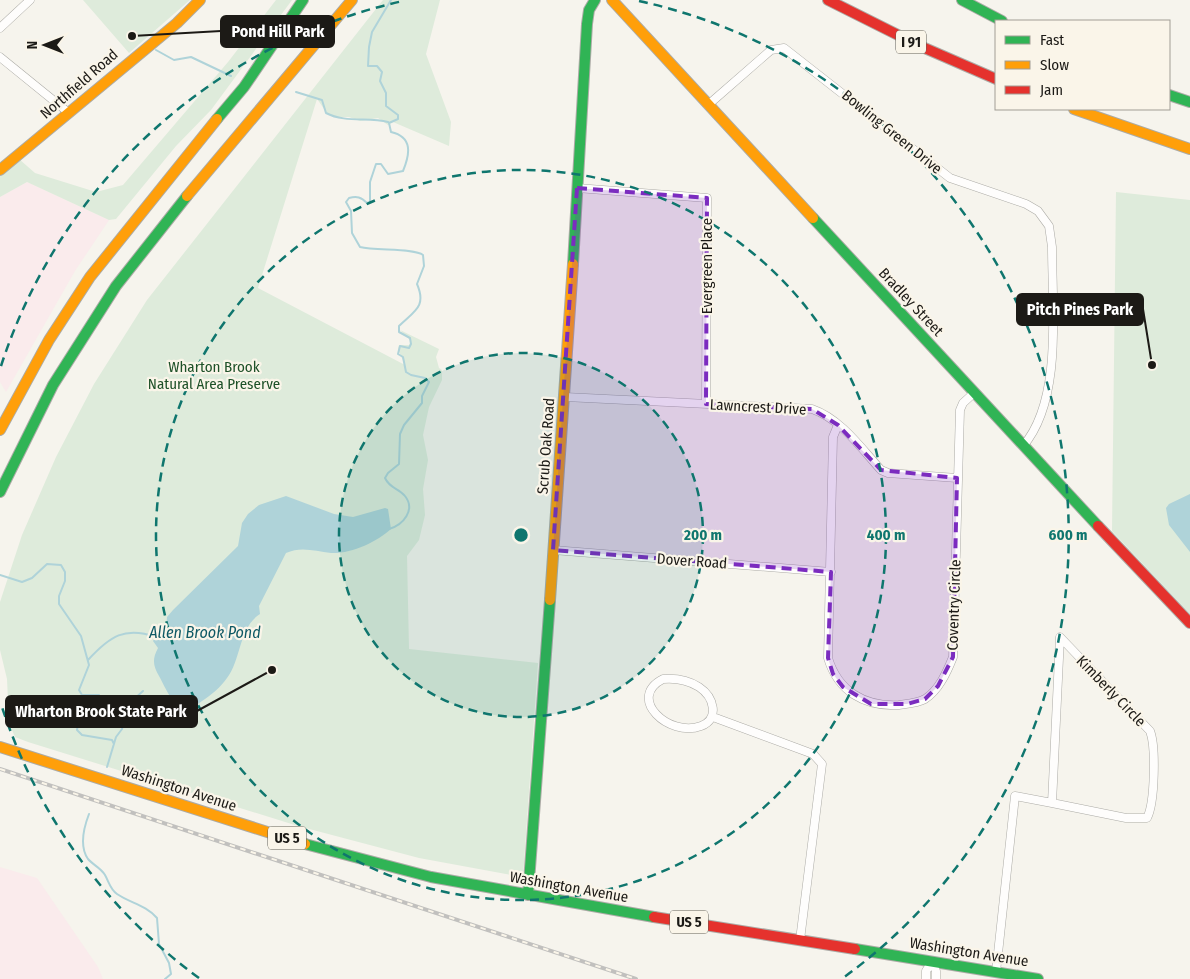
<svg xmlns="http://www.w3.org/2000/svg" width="1190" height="979" viewBox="0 0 1190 979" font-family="'Fira Sans Condensed',sans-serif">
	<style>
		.industrial { fill: #faebec }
		.green { fill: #deebdb }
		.water { fill: #afd3d9 }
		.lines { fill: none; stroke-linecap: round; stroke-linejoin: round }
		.stream { stroke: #afd3d9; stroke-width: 2 }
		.street-casing { stroke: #acaba6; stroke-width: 9 }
		.fast-casing { stroke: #acaba6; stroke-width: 12 }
		.slow-casing { stroke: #acaba6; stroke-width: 12 }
		.jam-casing { stroke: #acaba6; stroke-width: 12 }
		.street { stroke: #fefdfc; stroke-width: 8 }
		.fast { stroke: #30b455; stroke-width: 10 }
		.slow { stroke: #ff9f0a; stroke-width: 10 }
		.jam { stroke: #e5322d; stroke-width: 10 }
		.rail-casing { stroke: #c1c0be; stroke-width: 4 }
		.rail { stroke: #faf5e9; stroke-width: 2; stroke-dasharray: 5.5; stroke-linecap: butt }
		.marked { fill: #7b2cbf; fill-opacity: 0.2; stroke: #7b2cbf; stroke-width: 4; stroke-dasharray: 10 6; stroke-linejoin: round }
		.ring { fill: none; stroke: #0f766e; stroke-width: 2.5; stroke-dasharray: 9 6 }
		.labels { text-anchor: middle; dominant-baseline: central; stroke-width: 4.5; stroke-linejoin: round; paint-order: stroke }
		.shield { fill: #faf5e9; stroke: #5f5c55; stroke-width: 1 }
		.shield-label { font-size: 14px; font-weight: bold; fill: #1c1a16 }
		.street-label { font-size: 15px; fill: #1c1a16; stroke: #faf5e9 }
		.park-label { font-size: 15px; fill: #1e5128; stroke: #faf5e9 }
		.water-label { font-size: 16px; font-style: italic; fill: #0f5965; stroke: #faf5e9 }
		.centre { fill: #0f766e; stroke: #faf5e9; stroke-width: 2.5 }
		.ring-label { font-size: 15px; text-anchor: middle; font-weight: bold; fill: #0f766e; stroke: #faf5e9; stroke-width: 4.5; stroke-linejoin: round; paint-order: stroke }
		.leader { fill: none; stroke: #1c1a16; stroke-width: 2 }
		.callout-dot { fill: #1c1a16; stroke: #faf5e9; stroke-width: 2 }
		.callout { fill: #1c1a16; stroke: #1c1a16; stroke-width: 2 }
		.callout-label { font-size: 16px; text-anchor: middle; font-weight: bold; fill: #fff }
	</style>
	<rect width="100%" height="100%" fill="#f6f4ed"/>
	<path class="industrial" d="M27,182L109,220L75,271L6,392L0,382V197Z
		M0,867L37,878L98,967L103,979H0Z"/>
	<path class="green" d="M83,0H190L129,53Z
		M276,0H292L211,110L176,146L116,219L109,220L27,182L0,197V173L19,159L35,173L96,192L123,185L228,62Z
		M383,0H440L426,54L451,122L449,146L393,122L388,125L378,118L360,121L349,117H336L327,113L317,99L258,288L405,365L398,349L399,345H409L411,341L400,330L439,349L436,357L439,368L442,370V380L429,407L423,435L428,460L423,489L425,515L419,540L407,556L409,649L538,663L523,877L419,858L298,826L28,742L15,737L9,723L7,679L0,650V602L22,535L56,457L94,384L147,300Z
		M1116,192L1190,200V614L1112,531Z"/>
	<path class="water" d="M1190,494V552L1169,525L1166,508L1169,504Z
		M286,496L334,514L353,517L385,508L388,509L391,529C377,542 351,554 331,553C315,551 301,546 286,553L259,606L260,614C239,627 241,660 227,678C221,687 211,695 202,701C177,720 169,694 159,676C153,666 152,659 158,648L153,641L157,634L166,633L167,617L173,610L238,546L242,523L248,514L259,505Z"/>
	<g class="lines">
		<path class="stream" d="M156,50L174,60L191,57L231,76
			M296,92L322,100L326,113C345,123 368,117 388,122
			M389,529C403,525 416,510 405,496C399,488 390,489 385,478L388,473L399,464L400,434L404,425L422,403V396L429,382L425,378L411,375L406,372L403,357L398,354L400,346L409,348L411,344L410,338L399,332V326C414,311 427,307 417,284L424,266L423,255C414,248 375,251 360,247L352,233L351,211L346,202L349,198C357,196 361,197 367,203L370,202V182L376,164H381L388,174L403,171C410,154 413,137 391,132L389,123L398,119V115L386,106V93L380,81L382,72L377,66H368L369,47L372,32L391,0
			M0,575L22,582L32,578L47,564L61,565L65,572V581L59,596V604L81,636L89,665L79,690L82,695H99L101,706L79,717L77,730L82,735L112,740L114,744
			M88,660C110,636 125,626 156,637
			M107,767L116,737L122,729L125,716L132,701L143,691
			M89,814C84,827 79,846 88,859C93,865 101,868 105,875C109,882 110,889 117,894C130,903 146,905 157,918L159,944L169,963L171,974L165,979"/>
		<defs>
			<path id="street" d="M0,28L30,0
				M0,57L69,113
				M708,105L771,50L784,48L950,178L1026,204L1038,211L1049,226L1052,247C1052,306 1063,400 1023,446
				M577,188L707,198L706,404
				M565,397L812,409C841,419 861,448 881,470L888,473L957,478
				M838,425L833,437L828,658C838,691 864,707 899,705C906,704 918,703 925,699C939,690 947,672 953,657L960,410L963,403L974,393
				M553,550L831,572
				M1060,637L1150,731C1156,746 1155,803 1147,818H1126L1052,803Z
				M663,679C675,678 688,680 699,687C714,697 720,719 701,726C669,738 626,698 663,679Z
				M713,717L813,754L822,764L800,940
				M996,972L1015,796L1052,803
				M926,979V971L932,962L936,971V979"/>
			<path id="fast" d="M962,0L1002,21
				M1169,95L1190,102
				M217,119L244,87L303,0
				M813,218L1098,526
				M573,264L587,24L589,10L595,0
				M0,492L53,385L116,286L187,196
				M305,844L431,877L654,917
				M528,895L550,600
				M855,949L1038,979"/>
			<path id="slow" d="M612,0L813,218
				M1074,109L1190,149
				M0,170L177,23L200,0
				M187,196L352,0
				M0,430L49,340L90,277L217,119
				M550,600L573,264
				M0,747L305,844"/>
			<path id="jam" d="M828,0L920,46L996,79
				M1098,526L1190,623
				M654,917L855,949"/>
		</defs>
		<use href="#street" class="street-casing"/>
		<use href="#fast" class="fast-casing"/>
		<use href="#slow" class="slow-casing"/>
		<use href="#jam" class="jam-casing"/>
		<use href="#street" class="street"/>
		<use href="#fast" class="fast"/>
		<use href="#slow" class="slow"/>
		<use href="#jam" class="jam"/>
		<defs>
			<path id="rail" d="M0,769L636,979"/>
		</defs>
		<use href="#rail" class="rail-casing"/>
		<use href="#rail" class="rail"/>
	</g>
	<path class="marked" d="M577,188L707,198L706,404L812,409L838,425L881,470L957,478L953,657L938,686L925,699L907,704H871L843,687L833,674L828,658L831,572L553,550Z"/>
	<circle cx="521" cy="535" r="182" fill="#0f766e" fill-opacity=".12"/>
	<g class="ring">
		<circle cx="521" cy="535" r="182"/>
		<circle cx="521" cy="535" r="365"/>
		<path d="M199 978A547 547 0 0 1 1 704M1 366A547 547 0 0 1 403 1M639 1A547 547 0 0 1 843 978"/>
	</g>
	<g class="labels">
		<g class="shield">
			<rect x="896" y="30.5" width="30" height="23" rx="4"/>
			<rect x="268" y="826.5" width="38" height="23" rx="4"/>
			<rect x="670" y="910.5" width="38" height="23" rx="4"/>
		</g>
		<g class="shield-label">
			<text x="911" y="42">I 91</text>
			<text x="287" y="838">US 5</text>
			<text x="689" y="922">US 5</text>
		</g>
		<g class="street-label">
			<text transform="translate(79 84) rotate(-41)">Northfield Road</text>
			<text transform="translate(892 132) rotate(39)">Bowling Green Drive</text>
			<text transform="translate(707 266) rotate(-90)">Evergreen Place</text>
			<text transform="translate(911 302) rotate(47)">Bradley Street</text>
			<text transform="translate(758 407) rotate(3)">Lawncrest Drive</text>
			<text transform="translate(546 446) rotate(-86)">Scrub Oak Road</text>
			<text transform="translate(692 561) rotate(4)">Dover Road</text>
			<text transform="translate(954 605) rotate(-88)">Coventry Circle</text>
			<text transform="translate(1111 691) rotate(46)">Kimberly Circle</text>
			<text transform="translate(179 788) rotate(18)">Washington Avenue</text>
			<text transform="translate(569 887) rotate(10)">Washington Avenue</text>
			<text transform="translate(969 952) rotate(9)">Washington Avenue</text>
		</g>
		<g class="park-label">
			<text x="214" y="367">Wharton Brook<tspan x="214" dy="17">Natural Area Preserve</tspan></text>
		</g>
		<g class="water-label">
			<text x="205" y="632">Allen Brook Pond</text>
		</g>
	</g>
	<circle cx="521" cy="535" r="8" class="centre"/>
	<g class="ring-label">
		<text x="703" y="540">200 m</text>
		<text x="886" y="540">400 m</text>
		<text x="1068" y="540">600 m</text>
	</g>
	<path class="leader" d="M132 36L221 31M1152 365L1143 309M272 670L197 711"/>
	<g class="callout-dot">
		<circle cx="132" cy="36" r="5"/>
		<circle cx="1152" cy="365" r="5"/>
		<circle cx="272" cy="670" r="5"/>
	</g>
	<g class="callout">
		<rect x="221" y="16" width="113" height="31" rx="5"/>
		<rect x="1017" y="294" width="126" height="31" rx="5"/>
		<rect x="6" y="696" width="191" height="31" rx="5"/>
	</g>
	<g class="callout-label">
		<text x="278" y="37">Pond Hill Park</text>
		<text x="1080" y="315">Pitch Pines Park</text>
		<text x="101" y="717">Wharton Brook State Park</text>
	</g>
	<rect x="995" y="20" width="175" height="90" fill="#faf5e9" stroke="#a19d95"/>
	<rect x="1005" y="36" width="25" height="8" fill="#30b455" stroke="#a19d95"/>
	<text x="1040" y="45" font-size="15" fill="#1c1a16">Fast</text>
	<rect x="1005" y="61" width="25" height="8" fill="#ff9f0a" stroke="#a19d95"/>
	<text x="1040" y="70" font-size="15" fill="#1c1a16">Slow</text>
	<rect x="1005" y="86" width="25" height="8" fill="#e5322d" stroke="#a19d95"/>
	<text x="1040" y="95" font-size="15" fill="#1c1a16">Jam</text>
	<g transform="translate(45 45) rotate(270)" stroke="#faf5e9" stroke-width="4" paint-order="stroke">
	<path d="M0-4L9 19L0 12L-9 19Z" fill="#1c1a16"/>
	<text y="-8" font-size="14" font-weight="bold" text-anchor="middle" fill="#1c1a16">N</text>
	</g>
</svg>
